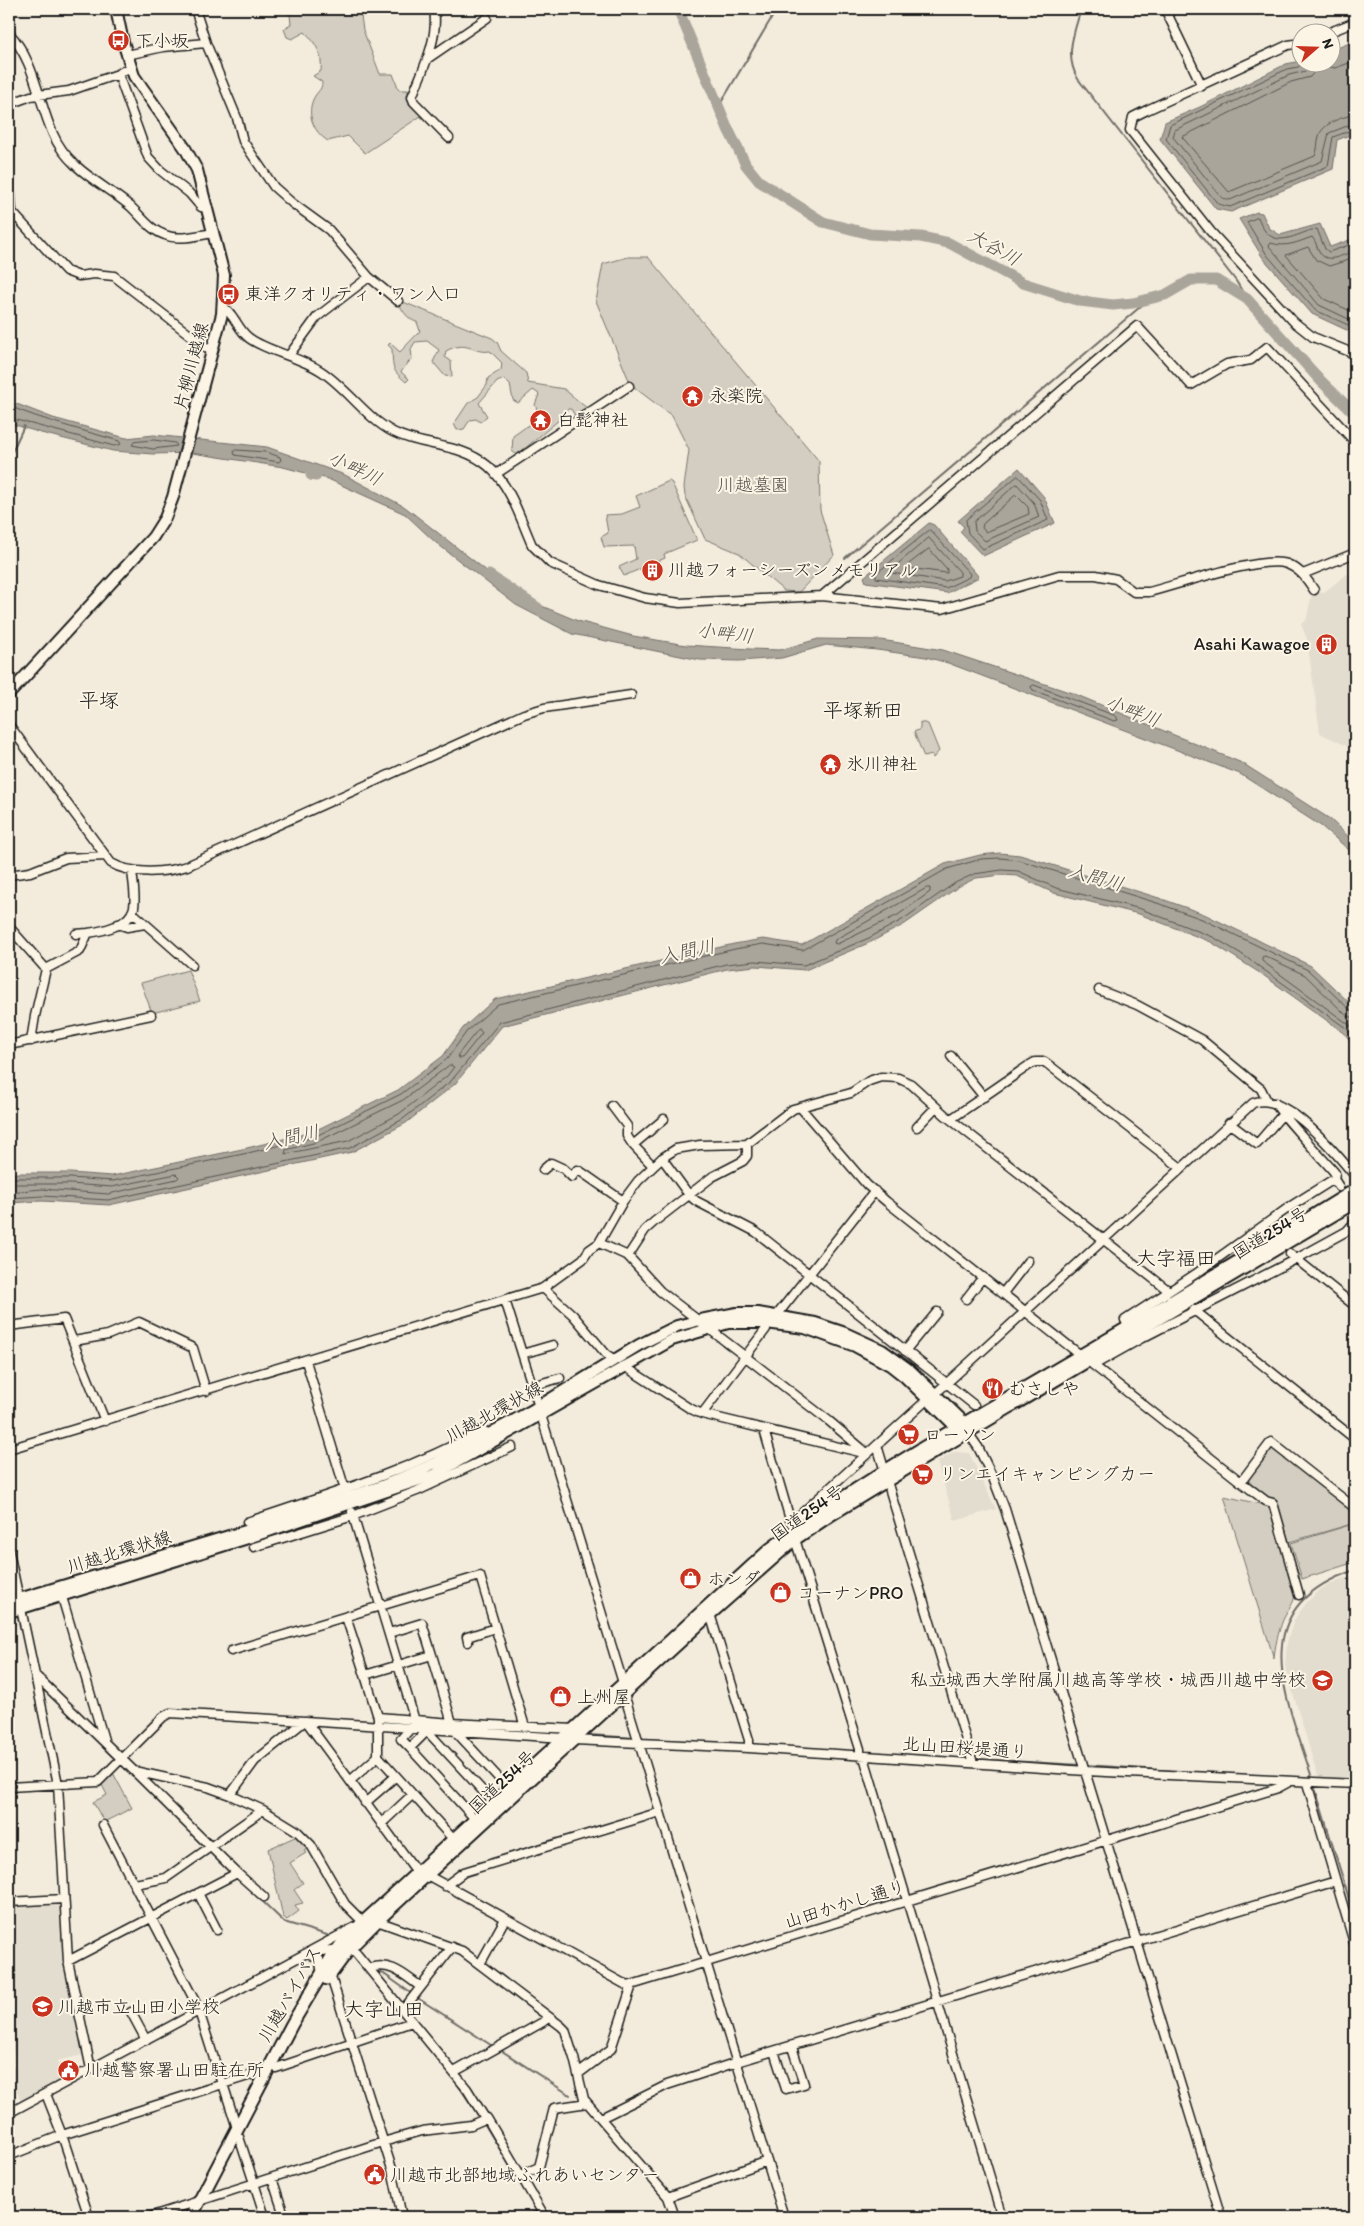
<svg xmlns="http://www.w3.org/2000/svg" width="1364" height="2226" viewBox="0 0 1364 2226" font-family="Itim,'Klee One',sans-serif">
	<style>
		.built { fill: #e3ddcf }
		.green { fill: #d3cec1; stroke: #78756e }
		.water { fill: #aaa59b; stroke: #716e68 }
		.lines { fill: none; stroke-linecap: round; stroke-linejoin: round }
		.shore { stroke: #55534f; stroke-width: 1 }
		.stream { stroke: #716e68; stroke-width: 2 }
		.river { stroke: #aaa59b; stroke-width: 11 }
		.minor-tunnel { stroke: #c8c2b6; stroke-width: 8; stroke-dasharray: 8 4; stroke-linecap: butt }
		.minor-casing { stroke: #1c1c1c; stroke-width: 11 }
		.major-casing { stroke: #1c1c1c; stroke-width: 14 }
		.highway-casing { stroke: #1c1c1c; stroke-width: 15 }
		.minor { stroke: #fcf5e5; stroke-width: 8 }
		.major { stroke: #fcf5e5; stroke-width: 10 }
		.highway { stroke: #fcf5e5; stroke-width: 11 }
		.labels { text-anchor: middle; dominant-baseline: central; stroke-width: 4; stroke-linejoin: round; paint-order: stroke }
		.poi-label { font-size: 18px; fill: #1c1c1c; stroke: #fcf5e5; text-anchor: start }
		.street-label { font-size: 18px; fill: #1c1c1c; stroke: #fcf5e5 }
		.park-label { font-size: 18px; fill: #53514e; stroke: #fcf5e5 }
		.water-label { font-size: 19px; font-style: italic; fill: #55534f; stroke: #fcf5e5 }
		.quarter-label { font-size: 20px; fill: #1c1c1c; stroke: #fcf5e5 }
	</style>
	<rect width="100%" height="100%" fill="#f3ecdd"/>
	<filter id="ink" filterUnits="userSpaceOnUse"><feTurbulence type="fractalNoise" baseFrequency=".02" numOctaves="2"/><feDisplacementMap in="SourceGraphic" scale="10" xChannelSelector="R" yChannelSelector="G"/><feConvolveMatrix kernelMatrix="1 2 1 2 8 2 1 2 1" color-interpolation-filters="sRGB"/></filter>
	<g filter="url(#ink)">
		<path class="built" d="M1355,568V750L1320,733L1307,639L1301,624L1306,621L1312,593L1324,592Z
			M954,1452L969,1453L996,1509L955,1521L937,1462Z
			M1355,1575V1780L1318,1777L1285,1666L1287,1642L1294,1620L1307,1602L1321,1589L1338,1580Z
			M61,1901L86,2054L57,2061L64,2079L21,2101L9,2070L16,2066L9,2033V1904Z"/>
		<path class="green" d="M282,9H360L363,30L380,74H393L399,90H408L407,102L421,116L365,153L348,136L328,141C313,132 305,112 315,96C319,90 322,89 322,82L313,76L321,71C323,55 316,43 305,32L292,39L287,37L284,29L291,24L290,15Z
			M628,257H648L819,461L820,510L834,555L799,592L784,591L739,553L705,539L685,496L684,487L689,450L672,416L635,388L628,378L596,301L603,264Z
			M403,302L492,338L497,342L501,351L526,373L528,383L564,389L588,409L577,419L571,409H568L559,420L517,455L512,451L513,436L530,424L538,411L535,405L539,394L533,390L518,403L513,400L510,385L504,379L497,382L479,403L487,416L480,422L476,419L470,420L464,429L457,430L454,424L468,403L478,397L487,385L488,378L501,370L502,363L490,351C472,354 468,339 446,351L445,357L451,361L452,377L445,376L433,362L439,350L427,341L415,342L411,349L412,358L401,372L409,379L406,382C391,369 393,368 392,349L388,345L390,343L400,352L420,331L417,322C410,321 404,313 400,306Z
			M669,481L672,483L697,540L664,554L665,558L624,576L619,567L636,559L634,546L604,547L601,537L608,533L605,515L622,514L640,507L636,496Z
			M920,722L928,724L939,751L933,758L932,755L924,757L914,732L920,729Z
			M188,970L200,1001L152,1013L141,983Z
			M1271,1447L1355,1511V1523L1289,1542L1276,1499H1270L1247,1479Z
			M1224,1496L1269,1506L1295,1592C1295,1604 1288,1609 1283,1620C1278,1633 1275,1646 1274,1659Z
			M1353,1524H1355V1562L1302,1579L1291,1543Z
			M112,1771L132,1808L104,1822L93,1802L107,1795L101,1783Z
			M297,1836L309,1848L304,1851L306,1853L290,1863L303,1883L294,1890L303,1903L295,1905L299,1911L287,1920L283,1917L268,1849Z"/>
		<path class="water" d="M1355,41V133L1337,140L1333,169L1231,212L1216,209L1160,139L1165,122L1200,107L1286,64L1301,61L1332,62V50Z
			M1257,212L1262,213L1269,228L1280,235L1320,224L1330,247L1355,238V334L1312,314L1263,258L1239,219Z
			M9,401L53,418L126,438L154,435L267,447L345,475L405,507L520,597L578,621L633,636L686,645L750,649L780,650L818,639L881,640L943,650L1072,693L1242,763L1330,819L1355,843V855L1321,826L1240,774L948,663L926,657L877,650L826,645L782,658L739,661L700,660L572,634L516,605L435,542L405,514L328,479L283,467L192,453L153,454L113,451L41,433L9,423Z
			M1019,468L1044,497L1055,523L983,556L960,532L964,527L958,521Z
			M929,523L934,525L979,577L947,593L866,582L864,577Z
			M1000,853L1020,855L1159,898L1204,914L1311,966L1355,1008V1046L1343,1032L1263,975L1211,942L1139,914L1054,893L1017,876L1003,875L976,878L958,887L905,924L871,942L805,970L756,966L727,969L502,1026L455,1084L406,1123L352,1152L109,1205L42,1201L9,1203V1173H70L112,1176L247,1148L312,1132L398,1090L443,1056L463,1028L495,999L734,944L763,939L802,945L945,864L980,855Z"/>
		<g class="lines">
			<path class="shore" d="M1355,61L1335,68L1320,65L1310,77L1291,82L1182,137L1229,192L1315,156C1318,150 1317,143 1319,136C1323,123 1343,116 1355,115
				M1306,62L1298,67L1287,69L1170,125L1166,139L1218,204L1230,207L1328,166L1333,137L1355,129
				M1312,62L1306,71L1289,75L1175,130L1173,137L1222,198L1230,200L1322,161L1329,133L1355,123
				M1355,243L1329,252L1325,249L1317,229C1300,231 1280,249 1265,231C1262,227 1260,222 1258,217L1247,222L1267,255L1315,310L1355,328
				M1355,250C1345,254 1326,266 1319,251C1316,246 1316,241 1312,237C1298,242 1286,248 1271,243L1269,246L1319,305L1355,322
				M1355,258L1329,266L1316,260L1308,247L1286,255L1324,299L1355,313
				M9,406C45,421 82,430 119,441L121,444L114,446L9,418
				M154,440L175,443L177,446L153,449L132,445L134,442Z
				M236,450L266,452L280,457L281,460L279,462L235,455L234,452Z
				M1018,476L1040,500L1048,520L983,549L968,533L966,520Z
				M1017,484L1034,503L1039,517L985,541L975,531L974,522Z
				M1016,495L1028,507L1029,514L986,532L982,528L983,524Z
				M930,530L970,574L969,577L946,588L876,578V574Z
				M929,538L960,572V576L945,581L891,573V570Z
				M929,549L947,569V573L908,568V565Z
				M1034,685L1116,716L1118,720L1114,721L1033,690L1031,687Z
				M927,888H930V892L898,915L837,944L834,943L835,940Z
				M1355,1018L1347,1016L1305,975L1265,956L1262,957V961L1355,1029
				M479,1029L482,1033L462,1058H459L458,1055Z
				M450,1065L454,1067L447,1076L399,1114L348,1141L285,1154L286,1150L317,1142L403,1100Z
				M9,1178H70L113,1181L248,1153L314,1137L401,1094L447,1059L467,1031L498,1004L735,949L763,944L803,950L947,869L981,859L1000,858L1019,860L1157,903L1202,919L1308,970L1350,1010L1355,1011
				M9,1184H70L112,1187L176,1174L179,1177L177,1179L108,1194L42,1189L9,1192
				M9,1198L42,1196L108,1200L350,1148L403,1119L451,1081L500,1022L726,964L755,961L804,965L869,938L902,920L955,883L974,874L1002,870L1018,871L1056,888L1141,909L1213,937L1240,953L1346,1028L1355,1038"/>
			<path class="stream" d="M1081,9C1074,33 1064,56 1078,79L1236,281L1247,299
				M719,106L777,9
				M9,458L24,426
				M845,558L1147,301
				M62,1706L117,1761
				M202,1711L284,1716
				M161,1714L166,1710H170
				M486,1729L556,1733
				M590,1735L635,1738
				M640,1739L675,1741
				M926,1756L969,1759
				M974,1759L1081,1765
				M121,1764L162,1804
				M1086,1765L1236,1775
				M1312,1778C1286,1695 1242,1608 1355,1570
				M1314,1785L1355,1918
				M257,1896L284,1922L327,1935
				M374,1971L384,1974L412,1994
				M416,1997L494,2047
				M499,2049L570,2095
				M454,2079L481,2119
				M484,2123L519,2181"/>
			<path class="river" d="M678,9L728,129L746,165L759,181L823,222L870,234L921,237L949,243L1023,283L1080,301L1113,305L1133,303L1165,295L1191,280H1216L1247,299L1321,381L1355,414
				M311,475L316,476
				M489,575L538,608"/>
			<path class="minor-tunnel" d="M1339,1187L1354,1214
				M1264,1234L1290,1254"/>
			<defs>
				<path id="minor" d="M195,9L206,43L237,118L243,141L257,162L274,187L292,203L329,230L369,277L398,301
					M434,9C439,39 423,69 412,97L414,102L449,138
					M1165,9L1202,86
					M1330,32L1355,22
					M9,33C35,61 38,101 53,134C68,169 102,183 130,206C141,216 150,230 165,235C179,241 199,235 214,233
					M1302,43L1288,45L1147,110L1133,117L1130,130L1211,232L1294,322L1313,337L1355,354
					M127,55L163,47L206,43
					M427,59L487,18
					M118,74L148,157L160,170L189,193L201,207L208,208
					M9,104L31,96L69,91L118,74L130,67
					M9,172L12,212L9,213
					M12,212L66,271L79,276L94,274L114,276L212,352
					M222,306C235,314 237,329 249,338C268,352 298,356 321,371C347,388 365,417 393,432C424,448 460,442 488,466C511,486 520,518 532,545L550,563L599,585L645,598L680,603L822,596L942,609L1059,575H1096L1116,579L1134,592H1149C1177,585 1263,555 1287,564C1300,569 1307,579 1314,590
					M290,354L317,317L369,277
					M496,474L629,386
					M1303,574L1355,553
					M822,596L1137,326L1191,385L1227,364L1251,360L1267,347L1355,442
					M9,725L111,863C131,875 165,873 187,866L524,714L544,708L631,695
					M9,875L30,872L66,858L106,856
					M132,912L192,965
					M118,924L127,927L145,924
					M9,927L46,969L35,1016L31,1041
					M76,934L88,933
					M46,969L80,951L88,933C103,931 131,925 134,907C136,896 133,882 132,871
					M1099,990L1137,1005L1202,1040L1261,1089L1267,1101
					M9,1045L151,1015
					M951,1056L984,1097
					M1275,1103C1276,1109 1326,1162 1335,1173L1334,1179L1339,1187
					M612,1106L627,1126V1136L633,1145
					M800,1107L867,1185L887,1202L1241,1482L1266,1501L1273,1503L1299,1595
					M951,1119L1028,1066L1035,1062H1045L1181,1168
					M1229,1123L1257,1144L1282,1115
					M917,1127L936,1107
					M662,1158L689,1195L696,1201L756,1232L974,1405
					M653,1166L633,1145L664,1119
					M543,1170L551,1163L564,1169L572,1177L577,1170L580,1171L623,1201
					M599,1243L628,1256L660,1291L829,1421L868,1454
					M1290,1254L1355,1306
					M628,1256L645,1230L654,1222L712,1177L743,1161L747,1156V1144
					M543,1288L573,1315L606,1354L615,1360
					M1003,1293L1028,1261
					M966,1299L983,1277
					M505,1300L539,1407
					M1194,1310L1355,1439
					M777,1315L875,1191
					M9,1326L64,1319L105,1421
					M1129,1328L1125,1320L1197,1273L1288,1208L1334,1179
					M74,1341L108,1335L139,1322L193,1348L206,1391
					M905,1351L937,1312
					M522,1354L553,1345
					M306,1361L346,1493
					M1094,1365L1142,1338L1296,1259L1347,1231L1355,1222
					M624,1366L689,1408L702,1414L868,1454
					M532,1386L560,1378
					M936,1393L1253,1103C1284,1090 1337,1154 1355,1176
					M702,1414L766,1329V1323
					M541,1415L623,1683
					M764,1430L791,1523L929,1398
					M966,1430L978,1447L993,1478L1005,1509L1221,2217
					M877,1445L885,1472
					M9,1449L543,1288L583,1259L589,1250L599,1243L623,1201L638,1181L662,1158L676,1149L700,1145L747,1144L793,1109L851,1093L869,1081L881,1077L898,1078L911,1084L945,1115L1169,1291
					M887,1481L973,1763
					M1241,1482L1271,1442L1355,1508
					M352,1512L415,1721L414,1728
					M816,1512L829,1498L834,1484
					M247,1522C328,1495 408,1471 483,1430L489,1434
					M795,1539L860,1749V1757
					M254,1547L353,1516L417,1491L512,1447
					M9,1552L58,1784L68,1961L91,2069
					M62,1597L104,1740
					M710,1614L749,1740V1748
					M346,1617L365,1675
					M389,1633L422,1623L432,1655
					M468,1642L467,1637L495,1628
					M231,1651L480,1576L525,1727
					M35,1675L134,1771L208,1787L230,1795L263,1810L297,1831L311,1845L345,1904L362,1921
					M624,1694L784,2217
					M378,1717L452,1723L574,1729
					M306,1721L417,1872
					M452,1723L432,1655L365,1675L378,1717V1756L453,1839
					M429,1729L410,1748L475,1819
					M428,1732L493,1802
					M456,1732L508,1788
					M574,1740L749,1748L1086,1771L1355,1784
					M410,1748L401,1739L411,1728
					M864,1757L1002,2217
					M136,1773L237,1873L264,1897
					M350,1781L378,1756
					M1307,1783L1355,1946
					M9,1787L98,1782L163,1717L170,1713L305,1721
					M230,1795L255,1761L305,1721L564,1738
					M365,1803L395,1777
					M381,1824L412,1795
					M103,1825L200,2011
					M427,1875L628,1986L1278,1788L1289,1782
					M135,1884L166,1878L263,1810
					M445,1886L464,1872L660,1812
					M198,1893L217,1930
					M9,1902L64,1899
					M377,1921L462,1951L561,2026L565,2030L574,2058L584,2099L668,2197L675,2217
					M313,1952L350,1948L356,1953L467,2089L485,2118
					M308,1953L319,1959L322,1973
					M68,1961L237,1873
					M480,1964L505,1919
					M370,1968C391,1961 405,1976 421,1987
					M330,1974L392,2169L402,2217
					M403,2010L452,1947
					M199,2011L222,2084
					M131,2012L146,2040
					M774,2051L786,2089L804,2084L792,2047
					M276,2068L412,2022
					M454,2072L550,2018
					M578,2074L611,2049L632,1985
					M223,2084L237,2128
					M46,2094L62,2135L267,2070
					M9,2113L353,1928
					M601,2118L667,2085L737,2062L1336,1881
					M239,2137L265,2217
					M9,2156L62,2135L89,2217
					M521,2175L539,2167L554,2108L587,2103
					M272,2178L284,2215L278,2217
					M668,2197L767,2161
					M149,2217L383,2142L422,2131L471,2125L487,2118L545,2217
					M534,2217L545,2216"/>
				<path id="major" d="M9,694L153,537L165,518L173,497L222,314L224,275L197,170L185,148L134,76L123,42L116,9
					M9,1602L249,1530L382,1486L438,1462L531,1411L639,1345L677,1326L700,1320L737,1313H758L815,1323L845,1333L882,1350L911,1371L965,1423
					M9,1612L251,1537L434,1475L672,1340L728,1323H766L805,1328L855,1346L890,1365L904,1376L957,1428"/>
				<path id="highway" d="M327,1979L350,1948L377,1921L710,1614L795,1539L832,1514L919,1461L1355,1202
					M191,2217L292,2024L331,1958L346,1938L769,1550C861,1480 964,1424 1064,1365C1162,1308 1259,1249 1355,1190"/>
			</defs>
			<use href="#minor" class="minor-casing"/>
			<use href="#major" class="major-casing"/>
			<use href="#highway" class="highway-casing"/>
			<use href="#minor" class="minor"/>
			<use href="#major" class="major"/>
			<use href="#highway" class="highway"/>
		</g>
	</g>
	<defs>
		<symbol id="bus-disc" viewBox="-11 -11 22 22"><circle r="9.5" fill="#c8321e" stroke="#fcf5e5"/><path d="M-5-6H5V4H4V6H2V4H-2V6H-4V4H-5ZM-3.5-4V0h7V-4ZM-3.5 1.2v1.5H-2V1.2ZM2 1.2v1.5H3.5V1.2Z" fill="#fff"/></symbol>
		<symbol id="temple-disc" viewBox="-11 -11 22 22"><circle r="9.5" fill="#c8321e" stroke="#fcf5e5"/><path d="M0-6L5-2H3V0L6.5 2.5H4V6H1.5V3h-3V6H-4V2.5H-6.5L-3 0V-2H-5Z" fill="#fff"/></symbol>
		<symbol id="building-disc" viewBox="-11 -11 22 22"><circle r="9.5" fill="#c8321e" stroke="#fcf5e5"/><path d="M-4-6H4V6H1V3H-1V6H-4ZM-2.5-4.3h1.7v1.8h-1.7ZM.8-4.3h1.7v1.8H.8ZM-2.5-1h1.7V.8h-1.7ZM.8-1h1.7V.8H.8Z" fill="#fff"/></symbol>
		<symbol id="restaurant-disc" viewBox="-11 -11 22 22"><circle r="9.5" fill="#c8321e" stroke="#fcf5e5"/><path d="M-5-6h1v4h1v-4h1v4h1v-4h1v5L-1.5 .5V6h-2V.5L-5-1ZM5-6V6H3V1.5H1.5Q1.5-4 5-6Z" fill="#fff"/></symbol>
		<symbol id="supermarket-disc" viewBox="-11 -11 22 22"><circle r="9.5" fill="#c8321e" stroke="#fcf5e5"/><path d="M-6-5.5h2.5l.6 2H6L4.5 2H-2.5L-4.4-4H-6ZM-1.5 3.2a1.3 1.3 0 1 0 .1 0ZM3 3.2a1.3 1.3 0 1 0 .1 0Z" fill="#fff"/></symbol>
		<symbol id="shop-disc" viewBox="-11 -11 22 22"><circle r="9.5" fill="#c8321e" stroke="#fcf5e5"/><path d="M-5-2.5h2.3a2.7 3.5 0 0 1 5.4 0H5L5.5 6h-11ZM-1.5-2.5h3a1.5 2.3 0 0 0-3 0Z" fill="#fff"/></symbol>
		<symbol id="school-disc" viewBox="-11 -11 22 22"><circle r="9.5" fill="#c8321e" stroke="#fcf5e5"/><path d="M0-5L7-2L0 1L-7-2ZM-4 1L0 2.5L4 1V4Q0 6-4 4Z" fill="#fff"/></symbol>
		<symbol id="civic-disc" viewBox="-11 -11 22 22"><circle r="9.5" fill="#c8321e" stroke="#fcf5e5"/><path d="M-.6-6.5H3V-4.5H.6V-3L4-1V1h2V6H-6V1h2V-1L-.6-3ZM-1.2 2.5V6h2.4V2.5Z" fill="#fff"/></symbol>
	</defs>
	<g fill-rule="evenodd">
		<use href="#bus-disc" x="106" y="28" width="25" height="25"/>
		<use href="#bus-disc" x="216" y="282" width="25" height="25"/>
		<use href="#temple-disc" x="680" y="384" width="25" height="25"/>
		<use href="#temple-disc" x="528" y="408" width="25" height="25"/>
		<use href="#building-disc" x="640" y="558" width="25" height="25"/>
		<use href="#building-disc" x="1314" y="632" width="25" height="25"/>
		<use href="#temple-disc" x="818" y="752" width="25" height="25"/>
		<use href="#restaurant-disc" x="980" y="1376" width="25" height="25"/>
		<use href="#supermarket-disc" x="896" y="1422" width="25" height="25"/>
		<use href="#supermarket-disc" x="910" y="1462" width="25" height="25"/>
		<use href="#shop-disc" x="678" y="1566" width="25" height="25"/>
		<use href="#shop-disc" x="768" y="1580" width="25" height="25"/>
		<use href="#school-disc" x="1310" y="1668" width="25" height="25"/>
		<use href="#shop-disc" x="548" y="1684" width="25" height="25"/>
		<use href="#school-disc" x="30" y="1994" width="25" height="25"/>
		<use href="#civic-disc" x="56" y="2058" width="25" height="25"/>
		<use href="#civic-disc" x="362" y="2162" width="25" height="25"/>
	</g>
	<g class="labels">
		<g class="poi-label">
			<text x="135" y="41">下小坂</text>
			<text x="245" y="294">東洋クオリティ・ワン入口</text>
			<text x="709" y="396">永楽院</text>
			<text x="557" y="420">白髭神社</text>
			<text x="668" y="570">川越フォーシーズンメモリアル</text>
			<text x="1310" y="644" text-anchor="end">Asahi Kawagoe</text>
			<text x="846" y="764">氷川神社</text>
			<text x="1008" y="1389">むさしや</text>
			<text x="924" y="1435">ローソン</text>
			<text x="939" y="1474">リンエイキャンピングカー</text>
			<text x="707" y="1579">ホンダ</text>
			<text x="797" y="1593">コーナンPRO</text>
			<text x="1306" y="1680" text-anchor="end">私立城西大学附属川越高等学校・城西川越中学校</text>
			<text x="577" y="1697">上州屋</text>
			<text x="58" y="2007">川越市立山田小学校</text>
			<text x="84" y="2070">川越警察署山田駐在所</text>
			<text x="390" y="2175">川越市北部地域ふれあいセンター</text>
		</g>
		<g class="street-label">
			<text transform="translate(191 366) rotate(-75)">片柳川越線</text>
			<text transform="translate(1270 1233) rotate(-31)">国道254号</text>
			<text transform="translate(494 1412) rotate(-29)">川越北環状線</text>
			<text transform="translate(807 1513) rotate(-35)">国道254号</text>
			<text transform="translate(119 1552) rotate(-17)">川越北環状線</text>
			<text transform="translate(965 1748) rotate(4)">北山田桜堤通り</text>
			<text transform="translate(502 1782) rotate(-43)">国道254号</text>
			<text transform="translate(845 1904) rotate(-17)">山田かかし通り</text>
			<text transform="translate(290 1994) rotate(-60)">川越バイパス</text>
		</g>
		<g class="park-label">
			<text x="753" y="485">川越墓園</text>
		</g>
		<g class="water-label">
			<text transform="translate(994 247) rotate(29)">大谷川</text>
			<text transform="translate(355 468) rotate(25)">小畔川</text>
			<text transform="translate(725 633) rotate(7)">小畔川</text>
			<text transform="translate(1133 711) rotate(21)">小畔川</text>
			<text transform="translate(1096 877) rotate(16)">入間川</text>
			<text transform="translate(687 951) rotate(-12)">入間川</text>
			<text transform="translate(291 1137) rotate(-12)">入間川</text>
		</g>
		<g class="quarter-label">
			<text x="99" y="700">平塚</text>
			<text x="863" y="710">平塚新田</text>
			<text x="1176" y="1258">大字福田</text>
			<text x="384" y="2009">大字山田</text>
		</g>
	</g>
	<rect width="1364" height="2226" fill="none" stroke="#fcf5e5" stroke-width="30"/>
	<rect x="15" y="15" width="1334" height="2196" fill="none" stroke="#1c1c1c" stroke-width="2" filter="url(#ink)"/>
	<g transform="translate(1316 48) rotate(70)"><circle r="24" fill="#fcf5e5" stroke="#a29e95"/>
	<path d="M0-4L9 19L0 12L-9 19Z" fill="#c8321e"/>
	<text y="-8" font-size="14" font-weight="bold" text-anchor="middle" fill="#1c1c1c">N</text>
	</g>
</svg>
